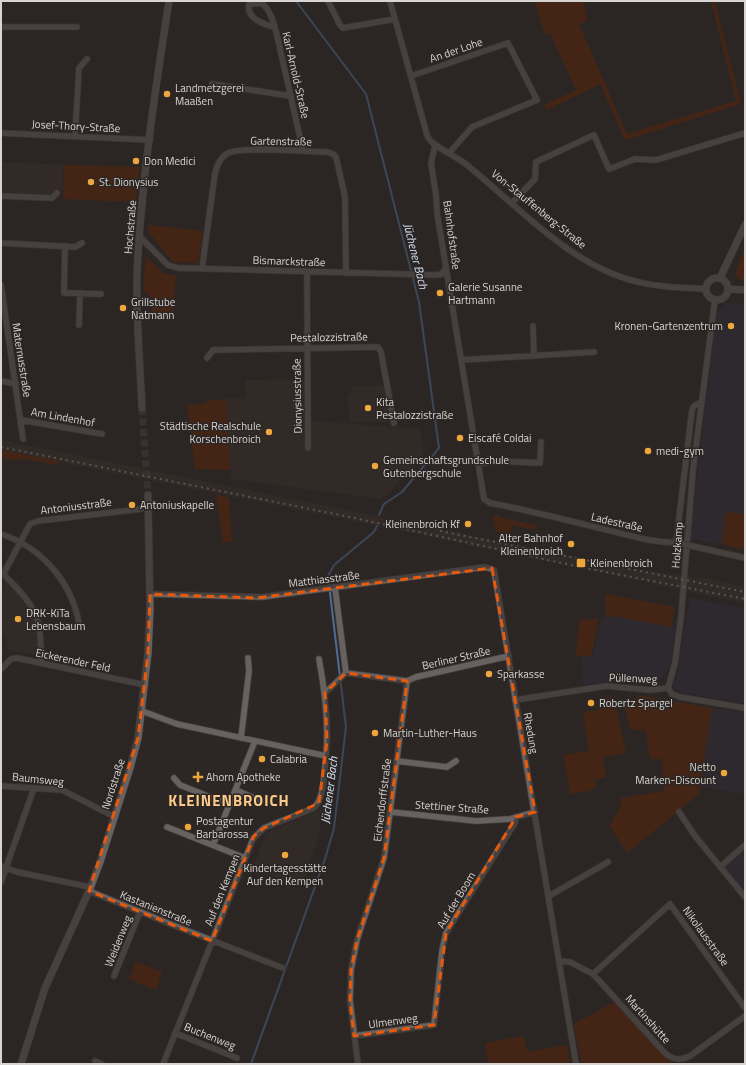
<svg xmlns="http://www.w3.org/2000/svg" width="746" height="1065" viewBox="0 0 746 1065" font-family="'Titillium Web',sans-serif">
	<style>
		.commercial { fill: #312d3d }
		.built { fill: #3a2f2b }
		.green { fill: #622503 }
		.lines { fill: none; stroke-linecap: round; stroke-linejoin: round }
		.stream { stroke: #4e6d96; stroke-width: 2 }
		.tertiary-tunnel { stroke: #46413f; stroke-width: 7; stroke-dasharray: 7 3.5; stroke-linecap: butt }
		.minor-casing { stroke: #474341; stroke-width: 7 }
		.tertiary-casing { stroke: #474341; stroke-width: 8 }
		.minor { stroke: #676260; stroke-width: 5.5 }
		.tertiary { stroke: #676260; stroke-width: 7 }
		.rail { stroke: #908d8b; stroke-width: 2; stroke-dasharray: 2 4; stroke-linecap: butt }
		.minor-bridge-casing { stroke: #474341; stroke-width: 7; stroke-linecap: butt }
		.minor-bridge { stroke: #676260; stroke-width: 5.5 }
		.marked { fill: none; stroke: #e8590c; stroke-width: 3; stroke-dasharray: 8 5; stroke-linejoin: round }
		.poi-dot { fill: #eea73d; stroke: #2c2725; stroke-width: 1.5 }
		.labels { text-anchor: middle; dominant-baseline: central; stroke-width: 3; stroke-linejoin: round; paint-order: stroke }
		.street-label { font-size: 11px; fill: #d7d4d2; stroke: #2c2725 }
		.poi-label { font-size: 11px; fill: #d7d4d2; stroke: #2c2725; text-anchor: start }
		.water-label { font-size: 12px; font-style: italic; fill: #d4e1f3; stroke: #2c2725 }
		.district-label { font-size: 15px; font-weight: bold; letter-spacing: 1px; fill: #fdcb89; stroke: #2c2725 }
	</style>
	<rect width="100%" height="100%" fill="#2c2725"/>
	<path class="commercial" d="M727,303L745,304V514L726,512L722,544L690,539L716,315Z
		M690,598L745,609V703L679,692L675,689L673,685L677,676Z
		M614,616L675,627L670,663L663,677L657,682L638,685L613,681L583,685L581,656H593L601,618Z
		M712,708L745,713V794L700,786Z
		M745,849V893L723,867Z"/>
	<path class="built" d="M1,162L63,165L62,190H54L47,196L3,194Z
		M311,379L310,421L420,429L424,453L383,499L231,479L226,399L245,398L246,380Z
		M385,385L391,422H349L348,394L352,393V386Z
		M1,440L651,572L710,579L745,587V603L346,519L1,450Z
		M5,581L22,595L33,614L38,635V652L34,655L10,650L1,628V596Z
		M323,807L317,843L301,887L253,868L266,833L318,811Z"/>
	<path class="green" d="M548,1H584L587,21L579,24L627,134L736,101L711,1H715L741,104L625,140L600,84L547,110L544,105L576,90L550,33L545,34L535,3Z
		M64,165L139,167L136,202L63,199Z
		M149,225L203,231L198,263L173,262L148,231Z
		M745,248V281L738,279L735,273Z
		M146,256L164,274L176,275L173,313L152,312L153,300L143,290Z
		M226,399L230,470L195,469L187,405L205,404L206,401Z
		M1,450L58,461L57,465L26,459L13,460L1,458Z
		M216,494L229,498L232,542H223Z
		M726,512L745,514V550L722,544Z
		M497,514L498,517L537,526L536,530L512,525L510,533L496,532L493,518Z
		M605,594L675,607L671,627L614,616L606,617Z
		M599,619L591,656H576L579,620Z
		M638,695L712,708L699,794L627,853L610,826L621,805V798L664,791L662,759H650L646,731L630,729L623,699L636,701Z
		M614,697L626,753L603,757L606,777L594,780L597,786L589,791L570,794L564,755L589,751L583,712L599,710V699Z
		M136,962L162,972L156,990L129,979Z
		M614,1002L673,1064H582L574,1024Z
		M524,1036L527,1052L567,1045L570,1062L558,1064H488L485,1043Z"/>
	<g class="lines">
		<path class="stream" d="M296,1L366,94L419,302L439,448L402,492L384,504L379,515
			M251,1064L325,859L334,828L346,727L328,576L334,565L374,532L377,526"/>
		<path class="tertiary-tunnel" d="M142,408L148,495"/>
		<defs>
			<path id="minor" d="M328,1L340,25L343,28L395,19
				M390,1L427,135C430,146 457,156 467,165C515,204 567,261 627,279C653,287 680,288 706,289
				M1,27H77
				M274,27C264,24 246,19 249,4L262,3C272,12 275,27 278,40L303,151
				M411,76L508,43L537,100L472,127L450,152
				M212,84L291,96
				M1,133L150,140
				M75,136L79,68L87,59
				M435,146L431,163L436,195L437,213L484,499L490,503C544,513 596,528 649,540C660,542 671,542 682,544
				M1,196L52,198L57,193
				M512,203L535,179L536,162L594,135L609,169L635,159L656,160L745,133
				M140,237L168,265L178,268L436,275L442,274L446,267
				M1,243L75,247L82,243
				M65,246L64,293L101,294
				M202,269L215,173C217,165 220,157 228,153C242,146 308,152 327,152L333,154L336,157L345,197L346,273
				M307,272L308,448
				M1,285L23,439
				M79,325L80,293
				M533,326L534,356
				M207,358L213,350L378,347L381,352L394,423
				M461,360L594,352
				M1,381L16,384
				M21,420L102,434
				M478,464L497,461L540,463L541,442
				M1,534C41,547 71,581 79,623
				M676,543L692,410L694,406L700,403
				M692,546L745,558
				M335,588L346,673
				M150,594L262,597L485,567L494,570L576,1064
				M319,659C325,691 329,723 326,756
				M41,663C42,619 37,607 6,577L4,573L30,524L38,521L141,509
				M1,669L11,659L17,658L145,685
				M346,673L407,681
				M407,681L416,677L509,656
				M668,688L675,663L681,617L693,470L715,299
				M668,688L672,694L680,697L745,708
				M325,693L346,673
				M515,700L606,686L650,690L668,688
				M142,711L177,724L326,756C324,770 325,802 312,809L264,828L253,839L163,1064
				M241,738L249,671L248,658
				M396,761L447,767L456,761
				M174,778L180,785L230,805
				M1,786L62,790L115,817
				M236,790L261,801
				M391,812L476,821L510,819L535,812
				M679,812L695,836L745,897
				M167,827L245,858
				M213,845L255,741
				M1,866L17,872L90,887
				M720,867L745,845
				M1,882L34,788
				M89,891L170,924L283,968
				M549,896L608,862
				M559,961L570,962L593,974L664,1052C672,1060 680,1061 690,1056L745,1016
				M593,974L670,904L745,1008
				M114,976L140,912
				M175,1033L237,1058
				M354,1036L434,1025L442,951L446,933L515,823L516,817
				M95,1061L102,1064
				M358,1064L350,1001L351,970L357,940L384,858L407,681"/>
			<path id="tertiary" d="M720,278L745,225
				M706 289a11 11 0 1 1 22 0a11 11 0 1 1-22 0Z
				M728,289L745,290
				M142,408C140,363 136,319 137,275C141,183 155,91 169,1
				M21,1064L45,988L89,891L100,862L130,768L138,738L148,653L150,609L148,495"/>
		</defs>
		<use href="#minor" class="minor-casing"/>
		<use href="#tertiary" class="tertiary-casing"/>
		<use href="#minor" class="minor"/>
		<use href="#tertiary" class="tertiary"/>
		<path class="rail" d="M1,447L345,516L580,567L745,599
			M440,531L745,592"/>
		<defs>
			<path id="minor-bridge" d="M682,544L692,546"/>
		</defs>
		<use href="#minor-bridge" class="minor-bridge-casing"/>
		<use href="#minor-bridge" class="minor-bridge"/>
	</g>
	<path d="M0 0H746V1065H0ZM492,568L535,812L516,817L446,933L434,1025L354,1036L350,1001L351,970L357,940L384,858L407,681L346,673L325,693L327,741L319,803L264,828L254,836L212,941L89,891L138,738L148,653L150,594L256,598Z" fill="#2c2725" fill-opacity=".55" fill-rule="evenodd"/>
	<path class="marked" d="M492,568L535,812L516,817L446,933L434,1025L354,1036L350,1001L351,970L357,940L384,858L407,681L346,673L325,693L327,741L319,803L264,828L254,836L212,941L89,891L138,738L148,653L150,594L256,598Z"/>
	<g class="poi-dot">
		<circle cx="167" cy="94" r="4"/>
		<circle cx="136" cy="161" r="4"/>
		<circle cx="91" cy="182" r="4"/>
		<circle cx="440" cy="293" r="4"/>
		<circle cx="123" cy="308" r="4"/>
		<circle cx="731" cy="326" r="4"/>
		<circle cx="368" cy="408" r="4"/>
		<circle cx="269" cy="432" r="4"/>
		<circle cx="460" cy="438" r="4"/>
		<circle cx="648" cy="451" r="4"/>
		<circle cx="375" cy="466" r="4"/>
		<circle cx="132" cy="505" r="4"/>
		<circle cx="468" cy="524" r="4"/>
		<circle cx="571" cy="544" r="4"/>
		<rect x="576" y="558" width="10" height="10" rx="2"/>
		<circle cx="18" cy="619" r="4"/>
		<circle cx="489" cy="674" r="4"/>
		<circle cx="591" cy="703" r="4"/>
		<circle cx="375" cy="733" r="4"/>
		<circle cx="262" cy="759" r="4"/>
		<circle cx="724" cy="773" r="4"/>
		<path d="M196 771h4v4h4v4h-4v4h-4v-4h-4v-4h4z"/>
		<circle cx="188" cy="827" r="4"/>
		<circle cx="285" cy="855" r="4"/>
	</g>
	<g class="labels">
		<g class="street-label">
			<text transform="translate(456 50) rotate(-19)">An der Lohe</text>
			<text transform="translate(296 75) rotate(77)">Karl-Arnold-Straße</text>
			<text transform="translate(76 126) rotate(3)">Josef-Thory-Straße</text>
			<text transform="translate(281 141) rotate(1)">Gartenstraße</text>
			<text transform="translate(539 209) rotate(39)">Von-Stauffenberg-Straße</text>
			<text transform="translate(130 227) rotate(-85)">Hochstraße</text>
			<text transform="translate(452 235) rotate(82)">Bahnhofstraße</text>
			<text transform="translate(289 261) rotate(2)">Bismarckstraße</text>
			<text transform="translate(329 337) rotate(-1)">Pestalozzistraße</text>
			<text transform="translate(22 360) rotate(81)">Maternusstraße</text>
			<text transform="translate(297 396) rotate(-91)">Dionysiusstraße</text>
			<text transform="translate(63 417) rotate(10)">Am Lindenhof</text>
			<text transform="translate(76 506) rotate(-7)">Antoniusstraße</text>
			<text transform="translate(617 522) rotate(13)">Ladestraße</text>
			<text transform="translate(677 545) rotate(-86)">Holzkamp</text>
			<text transform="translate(324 579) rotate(-7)">Matthiasstraße</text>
			<text transform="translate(456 658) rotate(-13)">Berliner Straße</text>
			<text transform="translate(73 660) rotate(12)">Eickerender Feld</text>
			<text transform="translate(633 678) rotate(2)">Püllenweg</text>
			<text transform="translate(531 733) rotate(80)">Rhedung</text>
			<text transform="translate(38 779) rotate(6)">Baumsweg</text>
			<text transform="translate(113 784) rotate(-72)">Nordstraße</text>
			<text transform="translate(382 800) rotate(-83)">Eichendorffstraße</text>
			<text transform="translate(452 807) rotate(4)">Stettiner Straße</text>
			<text transform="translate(222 890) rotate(-68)">Auf den Kempen</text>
			<text transform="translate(456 900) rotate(-59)">Auf der Boom</text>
			<text transform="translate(156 908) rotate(22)">Kastanienstraße</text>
			<text transform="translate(706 936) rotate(54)">Nikolausstraße</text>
			<text transform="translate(118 941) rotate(-68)">Weidenweg</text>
			<text transform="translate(648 1019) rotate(48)">Martinshütte</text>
			<text transform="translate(393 1021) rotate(-8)">Ulmenweg</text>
			<text transform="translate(210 1036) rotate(22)">Buchenweg</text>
		</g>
		<g class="poi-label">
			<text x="175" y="88">Landmetzgerei<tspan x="175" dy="13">Maaßen</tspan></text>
			<text x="144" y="161">Don Medici</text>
			<text x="99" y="182">St. Dionysius</text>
			<text x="448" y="287">Galerie Susanne<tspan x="448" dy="13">Hartmann</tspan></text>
			<text x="131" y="302">Grillstube<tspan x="131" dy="13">Natmann</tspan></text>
			<text x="723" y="326" text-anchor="end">Kronen-Gartenzentrum</text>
			<text x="376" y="402">Kita<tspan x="376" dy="13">Pestalozzistraße</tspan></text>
			<text x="261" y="426" text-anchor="end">Städtische Realschule<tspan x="261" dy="13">Korschenbroich</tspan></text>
			<text x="468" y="438">Eiscafé Coldai</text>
			<text x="656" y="451">medi-gym</text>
			<text x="383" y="460">Gemeinschaftsgrundschule<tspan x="383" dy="13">Gutenbergschule</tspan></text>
			<text x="140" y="505">Antoniuskapelle</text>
			<text x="460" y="524" text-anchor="end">Kleinenbroich Kf</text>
			<text x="563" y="538" text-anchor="end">Alter Bahnhof<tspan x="563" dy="13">Kleinenbroich</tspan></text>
			<text x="590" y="563">Kleinenbroich</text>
			<text x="26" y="613">DRK-KiTa<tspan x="26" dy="13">Lebensbaum</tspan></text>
			<text x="497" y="674">Sparkasse</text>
			<text x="599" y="703">Robertz Spargel</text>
			<text x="383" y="733">Martin-Luther-Haus</text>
			<text x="270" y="759">Calabria</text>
			<text x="716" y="767" text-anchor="end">Netto<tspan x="716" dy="13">Marken-Discount</tspan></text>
			<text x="206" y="777">Ahorn Apotheke</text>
			<text x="196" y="821">Postagentur<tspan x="196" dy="13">Barbarossa</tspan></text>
			<text x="285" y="868" text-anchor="middle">Kindertagesstätte<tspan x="285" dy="13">Auf den Kempen</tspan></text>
		</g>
		<g class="water-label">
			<text transform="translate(416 256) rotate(76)">Jüchener Bach</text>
			<text transform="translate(329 790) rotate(-83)">Jüchener Bach</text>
		</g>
		<g class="district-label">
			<text x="229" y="800">KLEINENBROICH</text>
		</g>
	</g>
	<rect width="746" height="1065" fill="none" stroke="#d7d4d2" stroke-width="4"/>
</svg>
